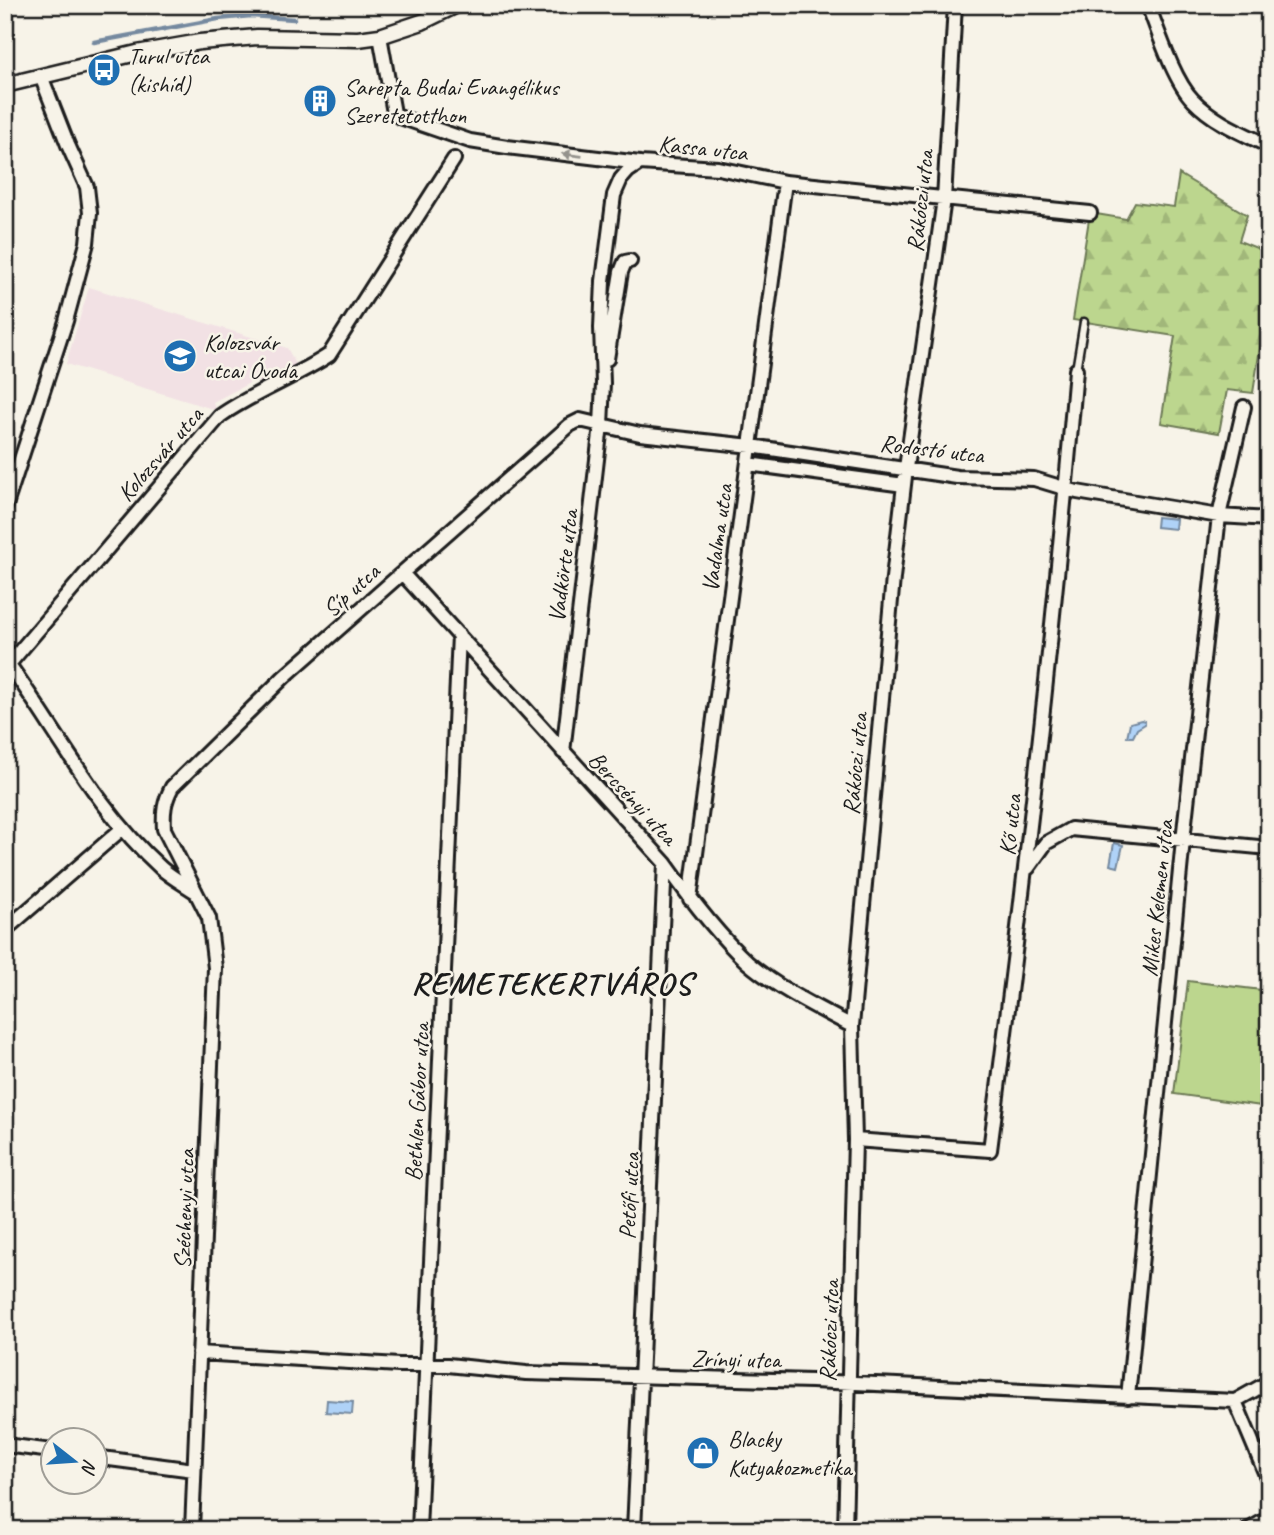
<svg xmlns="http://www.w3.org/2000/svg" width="1274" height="1535" viewBox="0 0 1274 1535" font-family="Caveat,sans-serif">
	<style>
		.built { fill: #f2e1e4 }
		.grass { fill: #bcd68e; stroke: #6c7955; stroke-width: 2 }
		.forest { fill: url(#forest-firs); stroke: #6c7955; stroke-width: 2 }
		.water { fill: #afd2f7; stroke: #74899f; stroke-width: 2 }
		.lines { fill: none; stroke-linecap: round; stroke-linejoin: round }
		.stream { stroke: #74899f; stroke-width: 4.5 }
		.service-casing { stroke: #1c1c1c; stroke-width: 11 }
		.minor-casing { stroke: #1c1c1c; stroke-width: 18 }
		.tertiary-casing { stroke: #1c1c1c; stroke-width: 19 }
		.service { stroke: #f7f3e8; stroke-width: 6 }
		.minor { stroke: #f7f3e8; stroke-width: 12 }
		.tertiary { stroke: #f7f3e8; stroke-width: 14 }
		.oneway { fill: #94928c }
		.labels { text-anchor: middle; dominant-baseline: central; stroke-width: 5; stroke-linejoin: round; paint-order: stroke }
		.poi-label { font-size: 24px; fill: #1c1c1c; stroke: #f7f3e8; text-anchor: start }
		.street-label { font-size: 24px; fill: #1c1c1c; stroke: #f7f3e8 }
		.district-label { font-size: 32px; font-weight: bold; letter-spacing: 2px; fill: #1c1c1c; stroke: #f7f3e8 }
	</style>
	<defs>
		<pattern id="forest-firs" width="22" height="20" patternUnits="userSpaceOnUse" patternTransform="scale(1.75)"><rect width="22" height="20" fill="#bcd68e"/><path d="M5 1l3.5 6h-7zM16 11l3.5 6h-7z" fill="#a1b77a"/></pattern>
	</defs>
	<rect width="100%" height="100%" fill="#f7f3e8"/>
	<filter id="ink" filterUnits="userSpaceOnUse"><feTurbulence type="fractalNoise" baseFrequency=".0143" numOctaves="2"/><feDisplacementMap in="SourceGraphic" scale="14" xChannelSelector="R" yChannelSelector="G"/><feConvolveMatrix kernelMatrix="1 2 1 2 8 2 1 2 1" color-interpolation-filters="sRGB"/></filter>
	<g filter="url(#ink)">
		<path class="built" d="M89,287L287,348L297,366L260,386L257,379L213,402L216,410L66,364Z"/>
		<path class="grass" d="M1188,981L1269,991V1107L1174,1094Z"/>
		<path class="forest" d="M1179,174L1247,215L1239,241L1269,253V291L1253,393L1227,390L1219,433L1161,423L1175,336L1073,320L1090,213L1126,219L1135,202L1174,207Z"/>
		<path class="water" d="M1157,517L1176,519L1175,529L1156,527Z
			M1141,720L1145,721V724L1137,729L1133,737H1127L1130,723Z
			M1114,843L1123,845L1118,867L1110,865Z
			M327,1400L353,1402L352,1414L326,1412Z"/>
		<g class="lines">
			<path class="stream" d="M94,42L218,19L251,16L294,19"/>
			<defs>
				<path id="service" d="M1076,370L1084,322"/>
				<path id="minor" d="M1148,5C1158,31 1174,81 1193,100C1214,122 1242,133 1269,146
					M380,36L394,113L400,117L470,141L507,147L640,163L718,168L785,182L1090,213
					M607,359L621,272L625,262L630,261
					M748,464L904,485
					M5,508L66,321L87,243L90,213L87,187L68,145L41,76
					M402,573L665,863C689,897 717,934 747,962C777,988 818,1008 852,1026
					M5,659C57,730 95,808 161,868C171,877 184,884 196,892
					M9,664L220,416C254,392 294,378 329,355L454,159
					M563,752L601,425L603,383L601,328L603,281L614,195L621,179L628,171L640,163
					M1028,868L1046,843L1071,829L1269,848
					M690,899L785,182
					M5,930L123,828
					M855,1140L990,1150C1024,890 1054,630 1076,370
					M199,1353L399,1365H448L526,1373L812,1381L1235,1401L1269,1382
					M1128,1397L1183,840L1219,516L1244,407
					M1235,1401L1269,1482
					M5,1445L52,1451
					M94,1457L194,1470
					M192,1530L215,968L209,918L164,829C163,812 164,802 172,787L284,677L570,425L580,420L640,434L751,446L957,477L1034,479L1077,492L1219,516L1269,519
					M419,1530L459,635
					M634,1530L665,863
					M845,1530L855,1140L852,1026L893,578L906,468L944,199L955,5
					M1248,1530L1269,1518"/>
				<path id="tertiary" d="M5,85L137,53L200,42L257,37L358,39L380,36L422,22L457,5"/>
			</defs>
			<use href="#service" class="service-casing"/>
			<use href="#minor" class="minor-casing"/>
			<use href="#tertiary" class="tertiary-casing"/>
			<use href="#service" class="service"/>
			<use href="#minor" class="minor"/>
			<use href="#tertiary" class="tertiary"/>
		</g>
		<defs><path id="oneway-solid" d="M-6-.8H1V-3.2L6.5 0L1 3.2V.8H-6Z" transform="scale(1.75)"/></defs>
		<use class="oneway" href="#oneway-solid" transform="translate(572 155) rotate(-173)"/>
	</g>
	<defs>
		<symbol id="bus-disc" viewBox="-11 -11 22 22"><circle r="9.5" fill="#1f6fb2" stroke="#f7f3e8"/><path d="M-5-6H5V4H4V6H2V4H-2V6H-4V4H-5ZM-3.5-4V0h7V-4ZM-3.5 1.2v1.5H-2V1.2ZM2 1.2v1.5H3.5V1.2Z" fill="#fff"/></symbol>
		<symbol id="building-disc" viewBox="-11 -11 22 22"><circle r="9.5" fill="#1f6fb2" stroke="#f7f3e8"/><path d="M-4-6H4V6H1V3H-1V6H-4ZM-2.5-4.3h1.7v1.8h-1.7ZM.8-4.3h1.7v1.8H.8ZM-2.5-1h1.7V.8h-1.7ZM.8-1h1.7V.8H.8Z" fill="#fff"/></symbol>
		<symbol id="school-disc" viewBox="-11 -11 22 22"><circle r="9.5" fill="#1f6fb2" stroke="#f7f3e8"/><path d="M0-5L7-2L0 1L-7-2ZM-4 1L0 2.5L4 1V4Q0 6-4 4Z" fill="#fff"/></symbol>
		<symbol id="shop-disc" viewBox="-11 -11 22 22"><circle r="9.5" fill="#1f6fb2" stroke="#f7f3e8"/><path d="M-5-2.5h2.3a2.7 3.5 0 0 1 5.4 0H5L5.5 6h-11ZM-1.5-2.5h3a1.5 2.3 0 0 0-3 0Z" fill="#fff"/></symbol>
	</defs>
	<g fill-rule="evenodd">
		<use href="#bus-disc" x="85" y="51" width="38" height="38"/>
		<use href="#building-disc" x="301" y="82" width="38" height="38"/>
		<use href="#school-disc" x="161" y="337" width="38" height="38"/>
		<use href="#shop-disc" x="684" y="1434" width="38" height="38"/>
	</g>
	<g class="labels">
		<g class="poi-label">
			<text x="128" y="56">Turul utca<tspan x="128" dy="28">(kishíd)</tspan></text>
			<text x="344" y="87">Sarepta Budai Evangélikus<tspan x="344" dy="28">Szeretetotthon</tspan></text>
			<text x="204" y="342">Kolozsvár<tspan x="204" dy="28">utcai Óvoda</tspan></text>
			<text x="728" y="1439">Blacky<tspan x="728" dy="28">Kutyakozmetika</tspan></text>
		</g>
		<g class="street-label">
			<text transform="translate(703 148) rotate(6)">Kassa utca</text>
			<text transform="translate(920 201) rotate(-84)">Rákóczi utca</text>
			<text transform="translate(932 449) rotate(7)">Rodostó utca</text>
			<text transform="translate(160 454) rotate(-49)">Kolozsvár utca</text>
			<text transform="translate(717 538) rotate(-82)">Vadalma utca</text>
			<text transform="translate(563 566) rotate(-83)">Vadkörte utca</text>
			<text transform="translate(351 590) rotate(-42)">Síp utca</text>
			<text transform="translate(855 764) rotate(-85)">Rákóczi utca</text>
			<text transform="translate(633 798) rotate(47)">Bercsényi utca</text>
			<text transform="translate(1010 825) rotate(-84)">Kő utca</text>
			<text transform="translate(1157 898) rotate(-84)">Mikes Kelemen utca</text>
			<text transform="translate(417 1102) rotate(-87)">Bethlen Gábor utca</text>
			<text transform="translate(629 1196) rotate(-87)">Petőfi utca</text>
			<text transform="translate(184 1209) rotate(-88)">Széchenyi utca</text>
			<text transform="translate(829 1331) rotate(-88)">Rákóczi utca</text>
			<text transform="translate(736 1359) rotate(1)">Zrínyi utca</text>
		</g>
		<g class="district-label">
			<text x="552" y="983">REMETEKERTVÁROS</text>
		</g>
	</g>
	<rect width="1274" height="1535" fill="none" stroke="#f7f3e8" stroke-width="28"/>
	<rect x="14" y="14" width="1246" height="1507" fill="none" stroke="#1c1c1c" stroke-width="2.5" filter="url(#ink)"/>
	<g transform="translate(74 1461) rotate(107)"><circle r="33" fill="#f7f3e8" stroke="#9f9d96" stroke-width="2"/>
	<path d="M0-5L12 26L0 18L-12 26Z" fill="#1f6fb2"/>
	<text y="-10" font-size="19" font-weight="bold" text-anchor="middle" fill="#1c1c1c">N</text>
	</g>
</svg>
